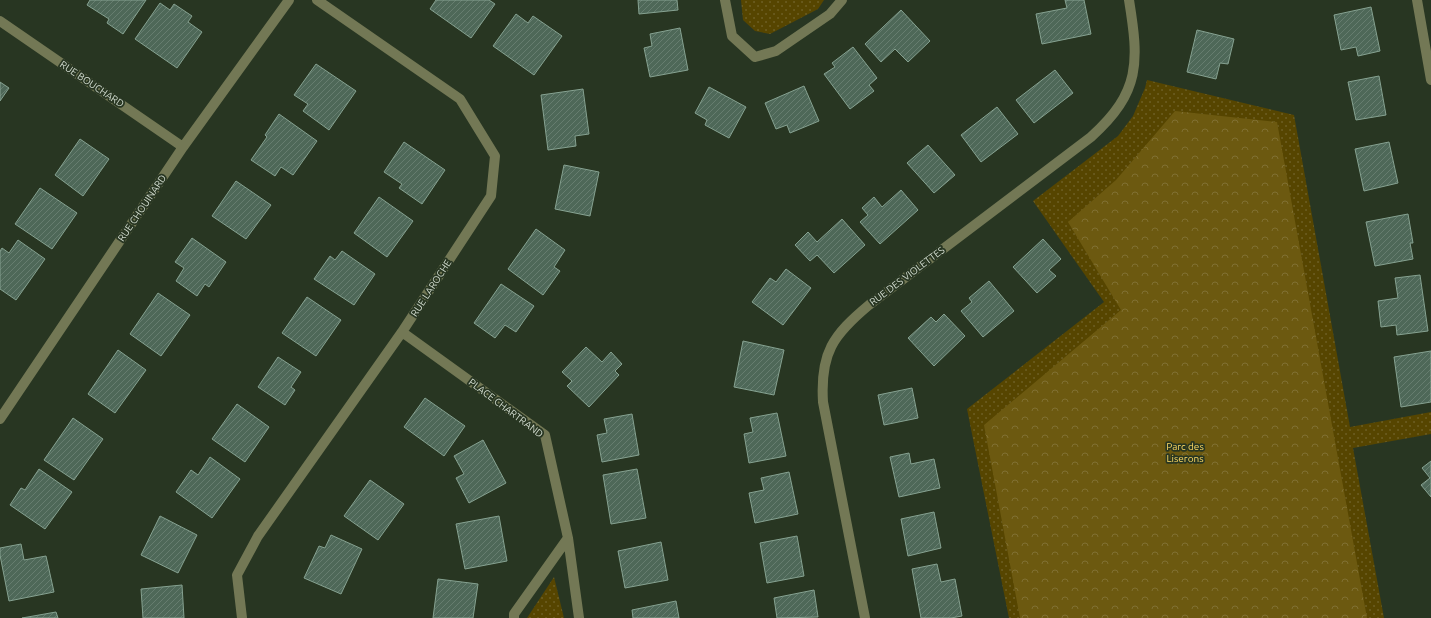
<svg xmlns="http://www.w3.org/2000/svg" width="1431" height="618" viewBox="0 0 1431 618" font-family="Ubuntu,sans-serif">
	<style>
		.grass { fill: url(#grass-dots) }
		.forest { fill: url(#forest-crowns) }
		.building { fill: url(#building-hatch); stroke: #86a291 }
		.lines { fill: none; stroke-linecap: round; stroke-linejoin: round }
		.minor { stroke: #737855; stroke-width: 10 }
		.labels { text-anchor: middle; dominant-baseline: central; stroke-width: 3.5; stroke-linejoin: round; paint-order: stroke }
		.street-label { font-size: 10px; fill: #d1dbce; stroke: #283622 }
		.park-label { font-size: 10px; fill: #feda64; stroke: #283622 }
	</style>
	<defs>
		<pattern id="grass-dots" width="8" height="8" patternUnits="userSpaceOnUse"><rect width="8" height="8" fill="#564500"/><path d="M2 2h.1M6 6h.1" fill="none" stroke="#6d5f24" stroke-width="1.8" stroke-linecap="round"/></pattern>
		<pattern id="forest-crowns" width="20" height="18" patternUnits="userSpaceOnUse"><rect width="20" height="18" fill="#6c5910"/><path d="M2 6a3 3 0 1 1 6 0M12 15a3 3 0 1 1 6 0" fill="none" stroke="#807032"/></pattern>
		<pattern id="building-hatch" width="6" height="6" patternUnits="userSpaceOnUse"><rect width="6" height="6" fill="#4e6858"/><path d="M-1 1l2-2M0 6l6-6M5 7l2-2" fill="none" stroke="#667d6f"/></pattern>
	</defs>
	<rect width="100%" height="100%" fill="#283622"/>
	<path class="grass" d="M741,0H824L818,9L770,34L755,31L743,20Z
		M1147,80L1294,115L1350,427L1431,412V434L1353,448L1384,618H1009L967,409L1104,302L1033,201L1118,136L1133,116L1145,88Z
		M554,577L564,618H527Z"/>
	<path class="forest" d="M1175,111L1277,122L1367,618H1020L984,425L1121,310L1068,222L1116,180Z"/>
	<path class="building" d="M90,0H146L123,34L107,23L109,19L87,5Z
		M436,0H489L495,4L471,38L430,9Z
		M638,0H677L678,10L639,14Z
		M1065,0H1084L1091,34L1042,44L1036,14L1067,8Z
		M160,3L170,10L174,4L192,16L188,22L202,32L177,68L135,39Z
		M1371,7L1380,51L1358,56L1356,47L1341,50L1334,15Z
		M901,10L930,41L908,62L895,49L881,62L865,44Z
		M516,14L528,23L533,16L562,36L534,75L493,46Z
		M680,28L688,70L650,77L644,48L652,46L650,34Z
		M1197,30L1234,39L1228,64L1220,63L1216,79L1187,72Z
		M853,47L877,78L869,85L874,91L850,109L824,74L835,67L832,63Z
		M316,64L356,91L329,130L303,111L308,104L294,95Z
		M1055,70L1073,93L1034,123L1016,100Z
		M1379,76L1386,115L1356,120L1348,82Z
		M0,82L9,88L0,101Z
		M804,86L819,121L790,133L787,125L776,129L765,103Z
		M709,87L746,107L729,138L705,125L707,120L695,113Z
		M583,89L589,134L575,136L576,146L548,150L541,95Z
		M997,107L1018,134L981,162L961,135Z
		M279,114L317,141L293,175L281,167L275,176L251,160L267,137L265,135Z
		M80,139L109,159L83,196L55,175Z
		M404,142L445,170L422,204L399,188L402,184L384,172Z
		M1389,142L1398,183L1364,191L1355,149Z
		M928,145L955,175L934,193L907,163Z
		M564,165L599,172L590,216L555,209Z
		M236,181L271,205L246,239L212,216Z
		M40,188L77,213L52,249L15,224Z
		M901,190L918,210L880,244L860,222L868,215L862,208L874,197L882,207Z
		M379,197L413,221L387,257L354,233Z
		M1408,214L1413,243H1410L1413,259L1375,266L1366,222Z
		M842,219L865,245L834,273L817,255L810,261L795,245L808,232L817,242Z
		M536,229L565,250L554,267L560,271L543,295L508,269Z
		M192,238L226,262L209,287L205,284L197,296L176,281L184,268L175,262Z
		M1043,239L1061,259L1049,270L1056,276L1037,293L1013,267Z
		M18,240L45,259L16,300L0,289V251L2,248L9,253Z
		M342,251L375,274L354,305L314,279L330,256L335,260Z
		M786,269L811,288L783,325L752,302L770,278L776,282Z
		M1420,275L1428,331L1397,335L1396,325L1381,327L1378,301L1398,298L1395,278Z
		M989,281L1014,311L983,337L961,311L972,302L969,298Z
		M501,284L534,306L516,332L505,325L495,338L474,323Z
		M158,293L190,315L161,356L130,334Z
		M307,297L341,320L316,356L282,333Z
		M944,314L965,336L934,366L908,338L931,317L936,322Z
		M743,341L784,350L774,395L734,387Z
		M586,347L602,362L611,352L622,364L615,371L619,375L589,407L567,386L572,381L562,372Z
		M118,350L146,370L115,413L88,394Z
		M1431,351V402L1401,407L1394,357Z
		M278,357L301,372L291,387L295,390L285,405L258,387Z
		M912,388L918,418L884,425L878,395Z
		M425,398L465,426L444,456L404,427Z
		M237,404L269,427L245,462L212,439Z
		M777,413L786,456L749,463L744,434L753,432L750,418Z
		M632,414L639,455L602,462L597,435L607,433L604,419Z
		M73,418L103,439L74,480L44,460Z
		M483,440L506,483L469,503L456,478L464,474L454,456Z
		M909,453L911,464L934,459L940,488L899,497L890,457Z
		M210,457L240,479L212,518L176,492L191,470L198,475Z
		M1431,461V497L1421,485L1430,478L1422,468Z
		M39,469L72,492L45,529L10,505L21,488L25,490Z
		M637,469L646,518L611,524L603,475Z
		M789,472L798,514L755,523L749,493L764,490L761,478Z
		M370,480L404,504L378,540L344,516Z
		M934,512L941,548L908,556L901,519Z
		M160,516L197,535L178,573L141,555Z
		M499,516L507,561L465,569L456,524Z
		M331,535L362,549L341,594L304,578L319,546L325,548Z
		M797,536L804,576L767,583L760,543Z
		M661,542L668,580L625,588L618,551Z
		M21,544L24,560L46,556L54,592L9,601L0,555V548Z
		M937,564L941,582L955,579L962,616L951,618H921L912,569Z
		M438,579L478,584L473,618H433Z
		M182,585L184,618H143L141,589Z
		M814,590L818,617L777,618L774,598Z
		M676,601L679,618H633L632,610Z
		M56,612L58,618H22Z"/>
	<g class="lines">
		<path class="minor" d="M725,0L732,36L755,57L776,51L830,14L842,0
			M1417,0L1431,80
			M0,21L183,147
			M402,332L545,435L568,538L579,618
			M0,419L183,147L289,0
			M242,618L237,575L258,536L402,332L491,196L495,156L460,99L317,0
			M514,618V614L568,538
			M865,618L823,402C820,353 833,335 869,305L1091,137C1141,92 1139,62 1129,0"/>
	</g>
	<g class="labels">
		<g class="street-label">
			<text transform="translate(92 84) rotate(34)">RUE BOUCHARD</text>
			<text transform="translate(142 208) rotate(-56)">RUE CHOUINARD</text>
			<text transform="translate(907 276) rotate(-37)">RUE DES VIOLETTES</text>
			<text transform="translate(431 288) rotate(-57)">RUE LAROCHE</text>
			<text transform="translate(506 408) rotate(37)">PLACE CHARTRAND</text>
		</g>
		<g class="park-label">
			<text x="1185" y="446">Parc des<tspan x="1185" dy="12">Liserons</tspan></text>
		</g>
	</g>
</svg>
